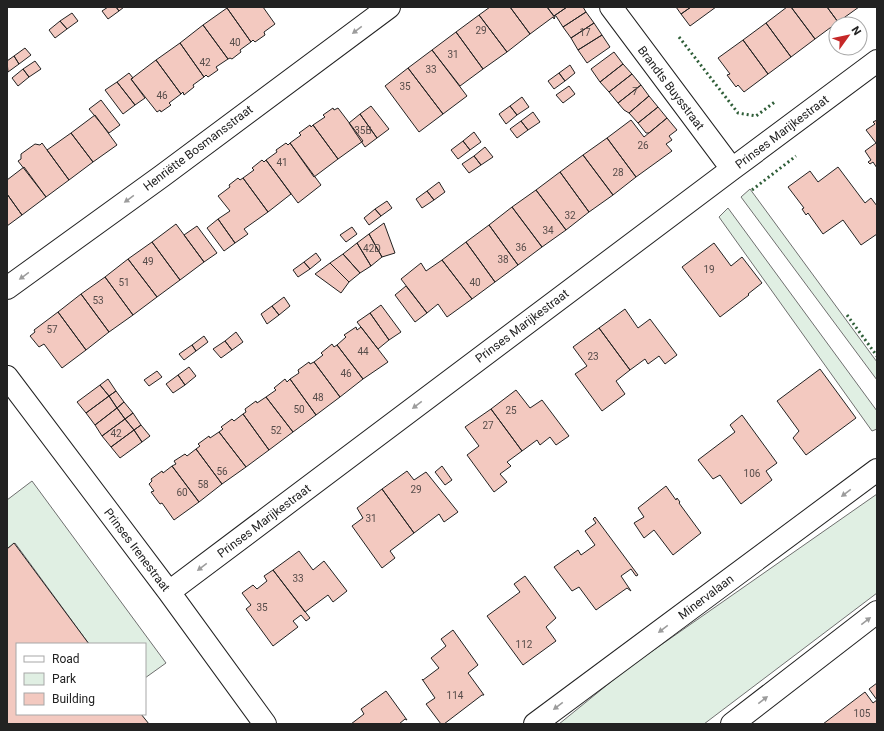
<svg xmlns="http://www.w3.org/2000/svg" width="884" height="731" viewBox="0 0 884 731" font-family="Roboto,sans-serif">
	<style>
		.green { fill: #e0efe3; stroke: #6f6f6f }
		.building { fill: #f3c9c0; stroke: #222 }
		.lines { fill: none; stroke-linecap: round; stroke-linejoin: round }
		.minor-casing { stroke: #222; stroke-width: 24 }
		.minor { stroke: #fff; stroke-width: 22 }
		.hedge { stroke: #2f5e38; stroke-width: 3; stroke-dasharray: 2 3; stroke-linecap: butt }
		.oneway { fill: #9c9c9c }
		.labels { text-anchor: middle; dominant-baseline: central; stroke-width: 3; stroke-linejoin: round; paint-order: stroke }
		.number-label { font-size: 10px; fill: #564c4a }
		.street-label { font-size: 12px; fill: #222; stroke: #fff }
	</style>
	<rect width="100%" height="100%" fill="#fff"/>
	<path class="green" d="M750,189L877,362V380L741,197Z
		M728,208L877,411V429L872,431L719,217Z
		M32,481L166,663L145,678V644H89L15,543L7,549V500Z
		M877,494V593L704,724H559L628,668Z"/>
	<path class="building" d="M108,7H116L119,11L108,19L102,11Z
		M116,7H124L119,11Z
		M228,7H263L275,24L264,32L265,35L255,42L253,40L251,42L227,8Z
		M490,7H510L530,34L507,52L479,15Z
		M510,7H547L555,18L554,19L553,17L530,34Z
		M547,7H567L554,16Z
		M567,7H583L586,12L563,27L556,16H554Z
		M676,7H691L681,14Z
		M691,7H716L690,26L681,14Z
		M787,7H791L815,39L791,57L766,23Z
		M791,7H827L838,22L815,39Z
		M827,7H859L838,22Z
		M227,8L251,42L240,50L241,52L232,59L230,58L228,59L203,25Z
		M586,12L594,23L571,38L563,27Z
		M72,13L78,21L67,29L60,21Z
		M479,15L507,52L483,69L456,32Z
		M60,21L67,29L55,38L49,30Z
		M594,23L602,35L578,50L571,38Z
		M766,23L791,57L768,74L743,40Z
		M203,25L228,59L216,67L218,70L208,77L206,75L204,77L180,43Z
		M456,32L483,69L460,86L432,50Z
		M602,35L610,47L587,63L578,50Z
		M743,40L768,74L744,92L738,85L736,87L727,75L730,74L718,58Z
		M180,43L204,77L193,85L194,87L184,95L183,92L181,94L156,60Z
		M25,48L31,55L19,64L14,56Z
		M432,50L467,96L443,114L408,68Z
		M614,52L623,64L600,82L591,69Z
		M14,56L19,64L8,72L7,61Z
		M156,60L181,94L169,103L171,105L161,112L160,110L157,112L131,79Z
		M35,61L41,69L29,77L23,69Z
		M623,64L632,74L609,92L600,82Z
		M570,65L575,73L565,81L559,73Z
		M408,68L443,114L419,132L385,86Z
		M23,69L29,77L18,86L12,78Z
		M129,73L133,78L131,79L145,98L135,105L117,82Z
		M559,73L565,81L554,89L548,81Z
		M632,74L641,85L618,103L609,92Z
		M117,82L135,105L123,114L105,90Z
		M641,85L649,96L629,113L624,110L618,103Z
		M569,86L575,94L563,103L556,95Z
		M649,96L658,107L638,123L629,113Z
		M522,97L529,107L517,115L510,106Z
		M101,100L120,125L109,133L89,109Z
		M371,106L389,129L377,138L360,114Z
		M510,106L517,115L506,124L499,114Z
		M658,107L667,118L649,133H646L638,123Z
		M333,108L334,110L338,108L363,141L338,159L313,125L325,117L323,115Z
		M533,112L540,122L528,130L521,121Z
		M360,114L377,138L365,147L349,123Z
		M95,115L117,145L93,162L71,133Z
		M667,118L677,130L669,136L672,140L666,144L672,151L636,177L607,138L631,120L644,137Z
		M877,120V168L873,162L870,164L868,162L871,160L865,151L876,143L866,130L875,124L873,122Z
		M521,121L528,130L517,138L510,129Z
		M310,125L311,127L313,125L338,159L314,177L290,143L301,135L299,133Z
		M474,132L481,142L470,150L463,141Z
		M71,133L93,162L69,180L47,150Z
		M607,138L636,177L613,195L583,155Z
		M463,141L470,150L458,159L451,150Z
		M42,143L69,180L46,197L18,161L21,159V154L35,144L40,145Z
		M286,143L288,145L290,143L321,185L298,203L266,160L277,152L276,150Z
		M485,147L493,157L481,165L474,156Z
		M583,155L613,195L589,212L560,172Z
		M474,156L481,165L469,173L462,164Z
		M262,160L264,162L266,160L291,194L268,212L243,178L254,170L252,168Z
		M24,167L46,197L22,215L7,194V180Z
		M838,167L865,203L871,198L877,206V234L861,245L843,220L823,234L808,213L806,215L802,209L804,208L788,187L810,171L818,182Z
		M560,172L589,212L566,230L536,190Z
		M238,178L240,180L243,178L268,212L244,229L248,234L235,243L218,219L230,211L218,196L230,187L229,185Z
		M439,182L445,192L434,200L427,191Z
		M536,190L566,230L542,247L512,207Z
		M427,191L434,200L422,208L416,199Z
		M7,194L22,215L7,226Z
		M387,201L392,208L381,216L375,209Z
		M512,207L542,247L518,265L489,225Z
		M375,209L381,216L369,225L364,218Z
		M218,219L235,243L224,251L207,228Z
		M384,223L395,253L382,257L369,234Z
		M176,224L204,262L180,280L152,242Z
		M489,225L518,265L495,282L466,242Z
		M197,226L217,253L204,262L184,235Z
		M352,227L357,234L346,242L340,235Z
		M369,234L382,257L371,266L357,243Z
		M152,242L180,280L157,297L128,259Z
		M466,242L495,282L472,299L442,260Z
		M357,243L371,266L360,273L343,254Z
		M714,243L731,266L742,257L762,283L748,294L749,295L720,317L682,267Z
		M316,253L321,260L310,269L304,262Z
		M343,254L360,273L349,282L330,263Z
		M128,259L157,297L133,315L105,277Z
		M442,260L472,299L447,317L438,304L427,313L401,279L421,263L426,271Z
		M304,262L310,269L298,277L293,270Z
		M330,263L349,282L341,293L315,274Z
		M105,277L133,315L109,332L81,294Z
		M406,286L427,313L415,322L395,295Z
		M81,294L109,332L86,350L58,312Z
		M284,297L290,306L279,315L272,306Z
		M381,305L401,332L389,340L370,313Z
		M272,306L279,315L267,324L261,314Z
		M625,309L638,328L650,319L677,355L665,364L659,356L648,364L645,359L630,370L599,328Z
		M58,312L86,350L62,368L44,344L39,347L30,336L35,332L34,330Z
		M370,313L389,340L378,349L357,322Z
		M356,327L357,330L361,327L388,362L363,379L337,345L346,337L344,335Z
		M599,328L630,370L616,381L625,394L602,411L575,374L587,366L573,347Z
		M236,332L243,342L232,350L225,341Z
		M204,336L208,342L196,351L192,345Z
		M225,341L232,350L221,358L213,349Z
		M332,344L334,347L337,345L363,379L340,397L314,362L323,355L321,353Z
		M192,345L196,351L184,360L179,354Z
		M309,362L310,364L314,362L340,397L316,415L290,379L299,373L298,370Z
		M189,367L196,376L185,385L178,375Z
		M820,369L856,418L806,455L793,438L799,431L777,401Z
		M157,371L162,377L149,386L144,380Z
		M178,375L185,385L173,393L166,384Z
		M108,379L116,391L109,396L100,385Z
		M285,379L287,382L290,379L316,415L293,432L266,397L276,390L274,388Z
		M100,385L109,396L86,413L77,402Z
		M516,390L530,408L542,400L569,436L556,445L550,437L540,445L537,440L522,451L491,409Z
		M116,391L124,402L117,408L109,396Z
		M109,396L117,408L95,425L86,413Z
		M266,397L293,432L269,450L243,414L246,412L245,409L256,401L257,403Z
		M124,402L133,413L125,419L117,408Z
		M117,408L125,419L102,436L95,425Z
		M491,409L522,451L507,462L511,466L500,474L507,482L494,492L467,455L479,446L465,427Z
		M133,413L141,425L134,430L125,419Z
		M243,414L269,450L246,467L219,432L223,429L221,427L232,419L234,421Z
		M742,415L777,463L766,471L772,480L741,504L720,475L713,479L698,460L735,432L730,425Z
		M125,419L134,430L111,447L102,436Z
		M141,425L150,436L142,442L134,430Z
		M134,430L142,442L120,458L111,447Z
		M219,432L246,467L222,484L196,449L200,446L198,444L209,436L210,438Z
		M196,449L222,484L199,502L172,466L176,464L174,461L185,454L187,456Z
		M172,466L199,502L174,520L162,503L160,504L151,492L154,491L149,484L152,481L151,479L162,471L163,473Z
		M442,466L452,480L445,485L435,472Z
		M407,471L414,480L426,472L458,512L444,522L439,514L414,533L382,489Z
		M666,486L676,500L677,498L680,502L679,503L701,533L673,555L654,530L644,538L634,523L644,517L638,508Z
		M382,489L414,533L390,551L395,558L382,568L352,526L363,518L357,508Z
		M595,517L638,575L636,576L631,569L621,576L631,591L627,588L596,610L579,587L572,591L554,567L578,550L581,555L595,545L585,531L596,523L593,519Z
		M14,543L89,644H17V714H141L149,724H7V549Z
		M299,551L313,570L324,561L347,591L333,602L328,595L305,612L273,570Z
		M273,570L310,618L306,621L301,615L293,621L298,627L273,646L246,609L251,605L242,593L253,585L257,589L267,581L264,576Z
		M525,576L556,618L546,627L556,641L523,665L487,616L520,592L514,584Z
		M453,630L478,665L468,673L484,695H482L444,724H441L426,704L435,698L422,679L423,680L439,668L431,658L446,646L441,639Z
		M877,683V724H823L865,692L873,703L877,700L869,689Z
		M386,691L407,720L405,719L399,724H351L364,714L361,709Z"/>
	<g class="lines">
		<defs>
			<path id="minor" d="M611,7L732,169
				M7,288L162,176L389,7
				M7,377L169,592L265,724
				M169,592L732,169L877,61
				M535,724L877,470
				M732,724L877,612"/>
		</defs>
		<use href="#minor" class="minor-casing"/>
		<use href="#minor" class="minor"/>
		<path class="hedge" d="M679,37L738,113L756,116L776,101
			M752,190L796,156
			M847,315L877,356"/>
	</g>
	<defs><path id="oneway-solid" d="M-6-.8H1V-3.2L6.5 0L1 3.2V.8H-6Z"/></defs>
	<g class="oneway">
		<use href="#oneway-solid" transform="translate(357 30) rotate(143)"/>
		<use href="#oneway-solid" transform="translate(129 199) rotate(144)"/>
		<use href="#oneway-solid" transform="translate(24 276) rotate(144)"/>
		<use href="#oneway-solid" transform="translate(417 405) rotate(143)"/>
		<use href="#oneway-solid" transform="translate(846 493) rotate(143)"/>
		<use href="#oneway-solid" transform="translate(202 567) rotate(143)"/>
		<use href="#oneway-solid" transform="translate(866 621) rotate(-38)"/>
		<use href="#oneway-solid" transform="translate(663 629) rotate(143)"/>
		<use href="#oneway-solid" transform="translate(763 700) rotate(-38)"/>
		<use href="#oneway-solid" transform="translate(558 706) rotate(143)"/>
	</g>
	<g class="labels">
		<g class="number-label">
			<text x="481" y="30">29</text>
			<text x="585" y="32">17</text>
			<text x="235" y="42">40</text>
			<text x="453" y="54">31</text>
			<text x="205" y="62">42</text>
			<text x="431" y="69">33</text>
			<text x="405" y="86">35</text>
			<text x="635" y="91">7</text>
			<text x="162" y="95">46</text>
			<text x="363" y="130">35B</text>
			<text x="643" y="145">26</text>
			<text x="282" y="162">41</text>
			<text x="618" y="172">28</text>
			<text x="570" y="215">32</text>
			<text x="548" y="230">34</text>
			<text x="521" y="247">36</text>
			<text x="372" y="248">42D</text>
			<text x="503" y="259">38</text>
			<text x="148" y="261">49</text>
			<text x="709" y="269">19</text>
			<text x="124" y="282">51</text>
			<text x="475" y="282">40</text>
			<text x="98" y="300">53</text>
			<text x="52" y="329">57</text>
			<text x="363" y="351">44</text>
			<text x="593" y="356">23</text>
			<text x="346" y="373">46</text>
			<text x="318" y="397">48</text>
			<text x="299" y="409">50</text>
			<text x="511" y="410">25</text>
			<text x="488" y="425">27</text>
			<text x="276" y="430">52</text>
			<text x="116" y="433">42</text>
			<text x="222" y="471">56</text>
			<text x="752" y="473">106</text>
			<text x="203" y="484">58</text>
			<text x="416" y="489">29</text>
			<text x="182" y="492">60</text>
			<text x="371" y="518">31</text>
			<text x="298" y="578">33</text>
			<text x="262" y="607">35</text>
			<text x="524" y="644">112</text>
			<text x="455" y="695">114</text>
			<text x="862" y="713">105</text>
		</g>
		<g class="street-label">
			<text transform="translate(671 88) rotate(53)">Brandts Buysstraat</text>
			<text transform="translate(782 132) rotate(-37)">Prinses Marijkestraat</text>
			<text transform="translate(198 148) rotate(-37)">Henriëtte Bosmansstraat</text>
			<text transform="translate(522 326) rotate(-37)">Prinses Marijkestraat</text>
			<text transform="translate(264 521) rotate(-37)">Prinses Marijkestraat</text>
			<text transform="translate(137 550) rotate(53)">Prinses Irenestraat</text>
			<text transform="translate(706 597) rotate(-37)">Minervalaan</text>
		</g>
	</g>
	<rect width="884" height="731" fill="none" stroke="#222222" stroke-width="16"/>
	<rect x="16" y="643" width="130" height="72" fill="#ffffff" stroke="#a7a7a7"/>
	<rect x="24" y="656" width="20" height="6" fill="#ffffff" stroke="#a7a7a7"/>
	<text x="52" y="663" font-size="12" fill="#222222">Road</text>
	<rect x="24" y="673" width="20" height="12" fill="#e0efe3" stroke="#a7a7a7"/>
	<text x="52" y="683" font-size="12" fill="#222222">Park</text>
	<rect x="24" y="693" width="20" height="12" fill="#f3c9c0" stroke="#a7a7a7"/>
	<text x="52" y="703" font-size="12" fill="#222222">Building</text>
	<g transform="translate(848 36) rotate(57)"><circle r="19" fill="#ffffff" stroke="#a7a7a7"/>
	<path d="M0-3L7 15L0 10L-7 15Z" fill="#c62828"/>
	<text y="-6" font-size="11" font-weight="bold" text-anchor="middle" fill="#222222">N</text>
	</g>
</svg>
